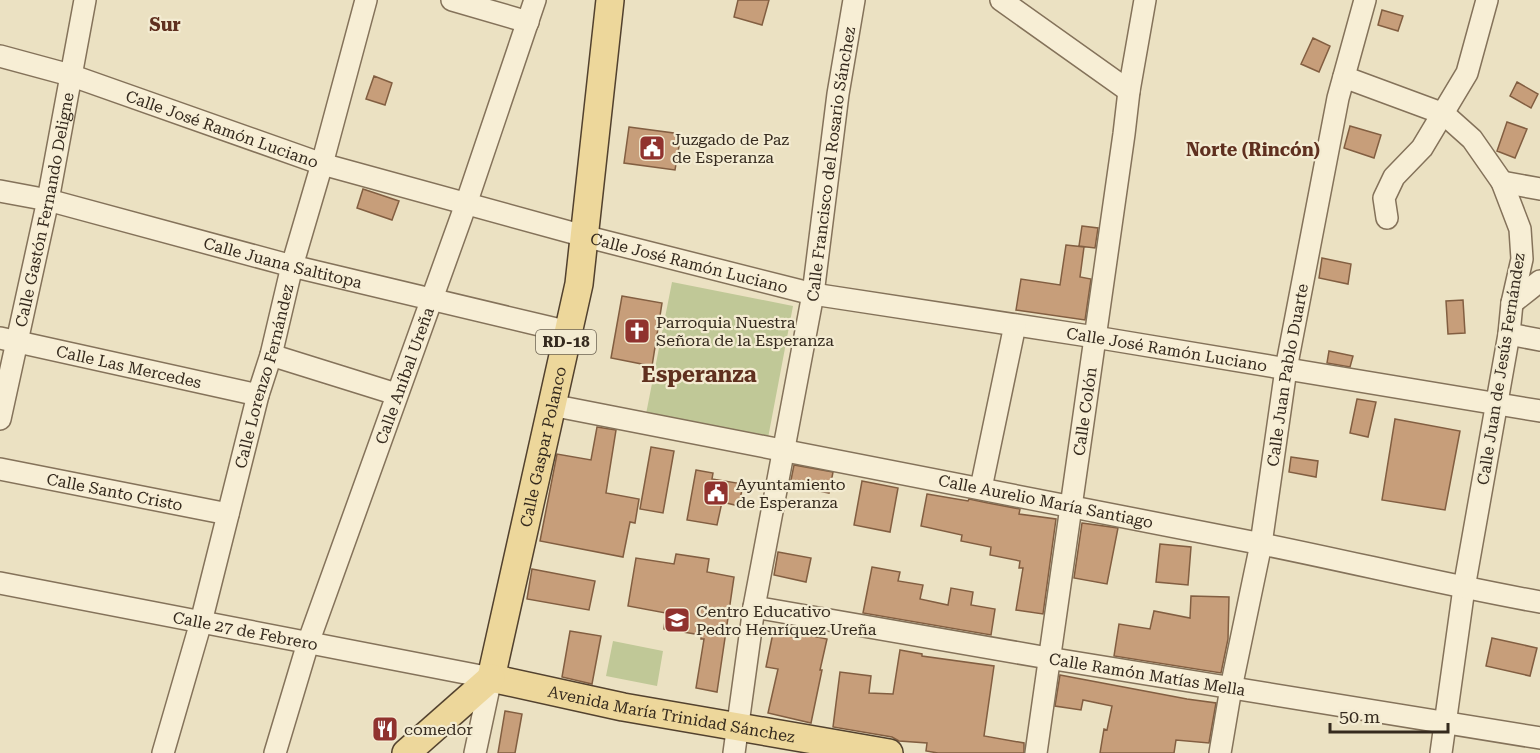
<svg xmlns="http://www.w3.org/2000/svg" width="1540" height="753" viewBox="0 0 1540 753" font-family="'Roboto Serif',serif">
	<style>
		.green { fill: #c0c897 }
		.building { fill: #c79e7a; stroke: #825e41; stroke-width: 1.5 }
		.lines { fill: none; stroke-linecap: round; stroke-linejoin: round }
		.minor-casing { stroke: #84725a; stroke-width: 24 }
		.major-casing { stroke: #52412e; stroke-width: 30 }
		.minor { stroke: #f7eed5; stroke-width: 21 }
		.major { stroke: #edd79b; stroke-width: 27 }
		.labels { text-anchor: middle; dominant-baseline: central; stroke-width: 4.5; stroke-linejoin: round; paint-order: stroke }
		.shield { fill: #f3ebd1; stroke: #6e6454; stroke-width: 1.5 }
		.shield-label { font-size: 15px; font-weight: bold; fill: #352a1e }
		.street-label { font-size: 16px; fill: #352a1e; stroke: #f3ebd1 }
		.poi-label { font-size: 16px; fill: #352a1e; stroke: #f3ebd1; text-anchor: start }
		.neighbourhood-label { font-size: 18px; font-weight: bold; fill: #5f301f; stroke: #f3ebd1 }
		.district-label { font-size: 22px; font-weight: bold; fill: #5f301f; stroke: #f3ebd1 }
	</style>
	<rect width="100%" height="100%" fill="#ebe1c2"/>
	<path class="green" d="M672,282L793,306L768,438L646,414Z
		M613,641L663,651L657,686L606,676Z"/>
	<path class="building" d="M738,0H769L762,25L734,17Z
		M1382,10L1403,16L1398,31L1378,25Z
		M1313,38L1330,46L1319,72L1301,64Z
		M374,76L392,83L385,105L366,99Z
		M1517,82L1538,94L1531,108L1510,96Z
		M1507,122L1527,129L1515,158L1497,151Z
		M1350,126L1381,135L1374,158L1344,148Z
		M629,127L681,134L675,170L624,163Z
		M363,189L399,201L392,220L357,208Z
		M1082,226L1098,228L1095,248L1079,246Z
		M1066,245L1084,247L1080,277L1091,279L1085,320L1016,310L1021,279L1060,285Z
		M1322,258L1351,264L1348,284L1319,278Z
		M622,296L662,303L652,366L611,358Z
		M1463,300L1465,333L1448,334L1446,301Z
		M1329,351L1353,356L1350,367L1327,363Z
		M1357,399L1376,402L1368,437L1350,433Z
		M1395,419L1460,431L1445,510L1382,500Z
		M597,427L616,430L606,493L639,499L635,523L630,522L623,557L540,541L557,454L591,460Z
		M651,447L674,451L663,513L640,509Z
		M1291,457L1318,461L1316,477L1289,472Z
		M794,465L833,472L829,493L790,485Z
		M696,470L713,473L712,479L743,484L739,506L722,502L717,525L687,520Z
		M862,481L898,488L890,532L854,525Z
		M927,494L968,501L969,499L988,503L1020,509L1019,514L1056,519L1043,614L1016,610L1023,568H1019L1020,561L990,555L991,547L961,541L962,535L921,526Z
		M1082,523L1118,528L1107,584L1074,578Z
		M1160,544L1191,547L1188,585L1156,582Z
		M778,552L811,558L806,582L774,575Z
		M676,554L709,559L707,572L734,577L717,692L696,688L704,639H701V635L664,629L666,613L628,606L636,558L674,564Z
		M872,567L900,572L898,581L923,585L920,599L948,605L951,588L973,592L971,605L995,609L991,635L863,613Z
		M532,569L595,581L589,610L527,599Z
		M1191,596L1229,597L1228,639L1221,673L1114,656L1119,624L1150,629L1154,611L1190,618Z
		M774,628L827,639L820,670H822L811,723L768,713L778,669L766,667Z
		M570,631L601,636L592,684L562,677Z
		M1492,638L1537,648L1530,676L1486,666Z
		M900,650L922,654V656L994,666L984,736L1024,743V753H938L926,751L927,743L899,741L892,737L833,727L840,672L871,676L869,693L893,694Z
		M1060,675L1187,699L1216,703L1209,743L1176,740L1174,753H1100L1104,729L1107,730L1112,706L1083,700L1081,710L1055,706Z
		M505,711L522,714L515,753H498Z"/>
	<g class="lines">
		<defs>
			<g id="minor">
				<path d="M452,0L528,22"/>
				<path d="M1001,0L1129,91"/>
				<path id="s1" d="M0,56L70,75L322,164L584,236L813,294L1095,337L1540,411"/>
				<path d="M1344,77L1444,114L1472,139L1502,182L1520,229L1522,259L1512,303L1509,334L1464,588L1441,753"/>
				<path d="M1502,182L1540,189"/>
				<path id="s2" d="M0,191L48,200L292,266L569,332"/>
				<path d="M1387,218L1384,198L1394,177L1422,148L1467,73L1487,0"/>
				<path d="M1512,303L1540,281"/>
				<path d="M1509,334L1540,340"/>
				<path id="s3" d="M0,338L258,395"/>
				<path d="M271,355L396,394"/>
				<path id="s4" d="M551,405C787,449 1022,496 1257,543C1352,562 1445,585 1540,602"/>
				<path id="s5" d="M0,419L48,200L85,0"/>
				<path id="s6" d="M0,469L228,514"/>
				<path d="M981,488L1015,325"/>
				<path id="s7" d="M0,583L491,678L475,753"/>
				<path id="s8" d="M754,607L1048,658L1540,738"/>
				<path id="s9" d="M163,753L201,622L258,395L271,355L292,266L322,164L366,0"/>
				<path id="s10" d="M275,753L308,643L466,204L535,0"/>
				<path id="s11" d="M734,753L754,607L813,294L838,94L854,0"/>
				<path id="s12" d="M1036,753L1124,134L1129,91L1145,0"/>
				<path id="s13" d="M1220,753L1231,688L1261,544L1286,369L1338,98L1365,0"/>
			</g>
			<g id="major">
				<path id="s14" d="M491,678L579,284L610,0"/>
				<path id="s15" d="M491,678L623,707L889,753"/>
				<path d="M406,753L491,678"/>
			</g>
		</defs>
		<use href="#minor" class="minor-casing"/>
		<use href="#major" class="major-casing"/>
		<use href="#minor" class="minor"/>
		<use href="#major" class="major"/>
	</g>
	<defs>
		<symbol id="civic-square" viewBox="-11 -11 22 22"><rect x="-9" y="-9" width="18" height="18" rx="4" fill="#90322e" stroke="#f3ebd1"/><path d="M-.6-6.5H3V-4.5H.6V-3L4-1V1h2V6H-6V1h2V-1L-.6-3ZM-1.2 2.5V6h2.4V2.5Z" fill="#fff"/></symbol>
		<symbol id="church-square" viewBox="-11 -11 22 22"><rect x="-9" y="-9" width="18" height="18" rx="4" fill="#90322e" stroke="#f3ebd1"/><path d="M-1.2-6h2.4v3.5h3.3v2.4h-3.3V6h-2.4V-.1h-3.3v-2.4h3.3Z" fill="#fff"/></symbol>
		<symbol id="school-square" viewBox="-11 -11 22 22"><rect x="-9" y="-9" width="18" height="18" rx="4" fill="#90322e" stroke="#f3ebd1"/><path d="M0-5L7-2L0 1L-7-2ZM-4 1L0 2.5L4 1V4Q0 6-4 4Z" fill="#fff"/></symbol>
		<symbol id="restaurant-square" viewBox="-11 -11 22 22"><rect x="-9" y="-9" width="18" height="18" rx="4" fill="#90322e" stroke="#f3ebd1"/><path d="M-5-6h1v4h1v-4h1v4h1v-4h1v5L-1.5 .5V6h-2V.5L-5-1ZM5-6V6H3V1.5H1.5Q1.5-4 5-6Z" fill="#fff"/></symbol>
	</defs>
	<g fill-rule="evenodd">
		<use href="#civic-square" x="637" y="133" width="30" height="30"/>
		<use href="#church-square" x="622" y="316" width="30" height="30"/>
		<use href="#civic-square" x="701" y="478" width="30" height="30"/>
		<use href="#school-square" x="662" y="605" width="30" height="30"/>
		<use href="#restaurant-square" x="370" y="714" width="30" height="30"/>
	</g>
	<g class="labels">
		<rect class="shield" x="536" y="330" width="60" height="24" rx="4.5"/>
		<g class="shield-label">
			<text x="566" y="342">RD-18</text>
		</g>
		<g class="street-label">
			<text stroke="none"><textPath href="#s1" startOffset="234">Calle José Ramón Luciano</textPath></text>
			<text stroke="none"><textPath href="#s11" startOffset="597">Calle Francisco del Rosario Sánchez</textPath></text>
			<text stroke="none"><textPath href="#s5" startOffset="214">Calle Gastón Fernando Deligne</textPath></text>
			<text stroke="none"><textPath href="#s2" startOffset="292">Calle Juana Saltitopa</textPath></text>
			<text stroke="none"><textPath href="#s1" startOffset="720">Calle José Ramón Luciano</textPath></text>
			<text stroke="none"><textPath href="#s1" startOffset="1206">Calle José Ramón Luciano</textPath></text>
			<text stroke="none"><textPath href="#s3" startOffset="132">Calle Las Mercedes</textPath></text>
			<text transform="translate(1501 369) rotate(-81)">Calle Juan de Jesús Fernández</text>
			<text stroke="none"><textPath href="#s13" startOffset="384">Calle Juan Pablo Duarte</textPath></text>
			<text stroke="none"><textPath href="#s9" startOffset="390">Calle Lorenzo Fernández</textPath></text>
			<text stroke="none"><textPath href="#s10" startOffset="399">Calle Aníbal Ureña</textPath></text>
			<text stroke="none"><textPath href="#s12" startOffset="345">Calle Colón</textPath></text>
			<text stroke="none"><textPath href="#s14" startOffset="237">Calle Gaspar Polanco</textPath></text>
			<text stroke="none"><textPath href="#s6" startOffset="117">Calle Santo Cristo</textPath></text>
			<text stroke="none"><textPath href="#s4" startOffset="504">Calle Aurelio María Santiago</textPath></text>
			<text stroke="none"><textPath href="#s7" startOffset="250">Calle 27 de Febrero</textPath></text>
			<text stroke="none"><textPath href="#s8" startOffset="399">Calle Ramón Matías Mella</textPath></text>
			<text stroke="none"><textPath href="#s15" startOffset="184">Avenida María Trinidad Sánchez</textPath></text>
		</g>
		<g class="poi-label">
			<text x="672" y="139">Juzgado de Paz<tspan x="672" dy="18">de Esperanza</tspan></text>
			<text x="656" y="322">Parroquia Nuestra<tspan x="656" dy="18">Señora de la Esperanza</tspan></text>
			<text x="736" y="484">Ayuntamiento<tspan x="736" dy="18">de Esperanza</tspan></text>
			<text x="696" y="611">Centro Educativo<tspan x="696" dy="18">Pedro Henríquez Ureña</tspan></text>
			<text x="404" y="729">comedor</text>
		</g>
		<g class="neighbourhood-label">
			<text x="165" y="24">Sur</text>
			<text x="1253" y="149">Norte (Rincón)</text>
		</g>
		<g class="district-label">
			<text x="699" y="374">Esperanza</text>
		</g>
	</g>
	<path d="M1330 723v9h118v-9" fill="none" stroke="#352a1e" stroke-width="3"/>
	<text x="1339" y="723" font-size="18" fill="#352a1e" stroke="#f3ebd1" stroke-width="4.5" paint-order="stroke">50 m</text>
</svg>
